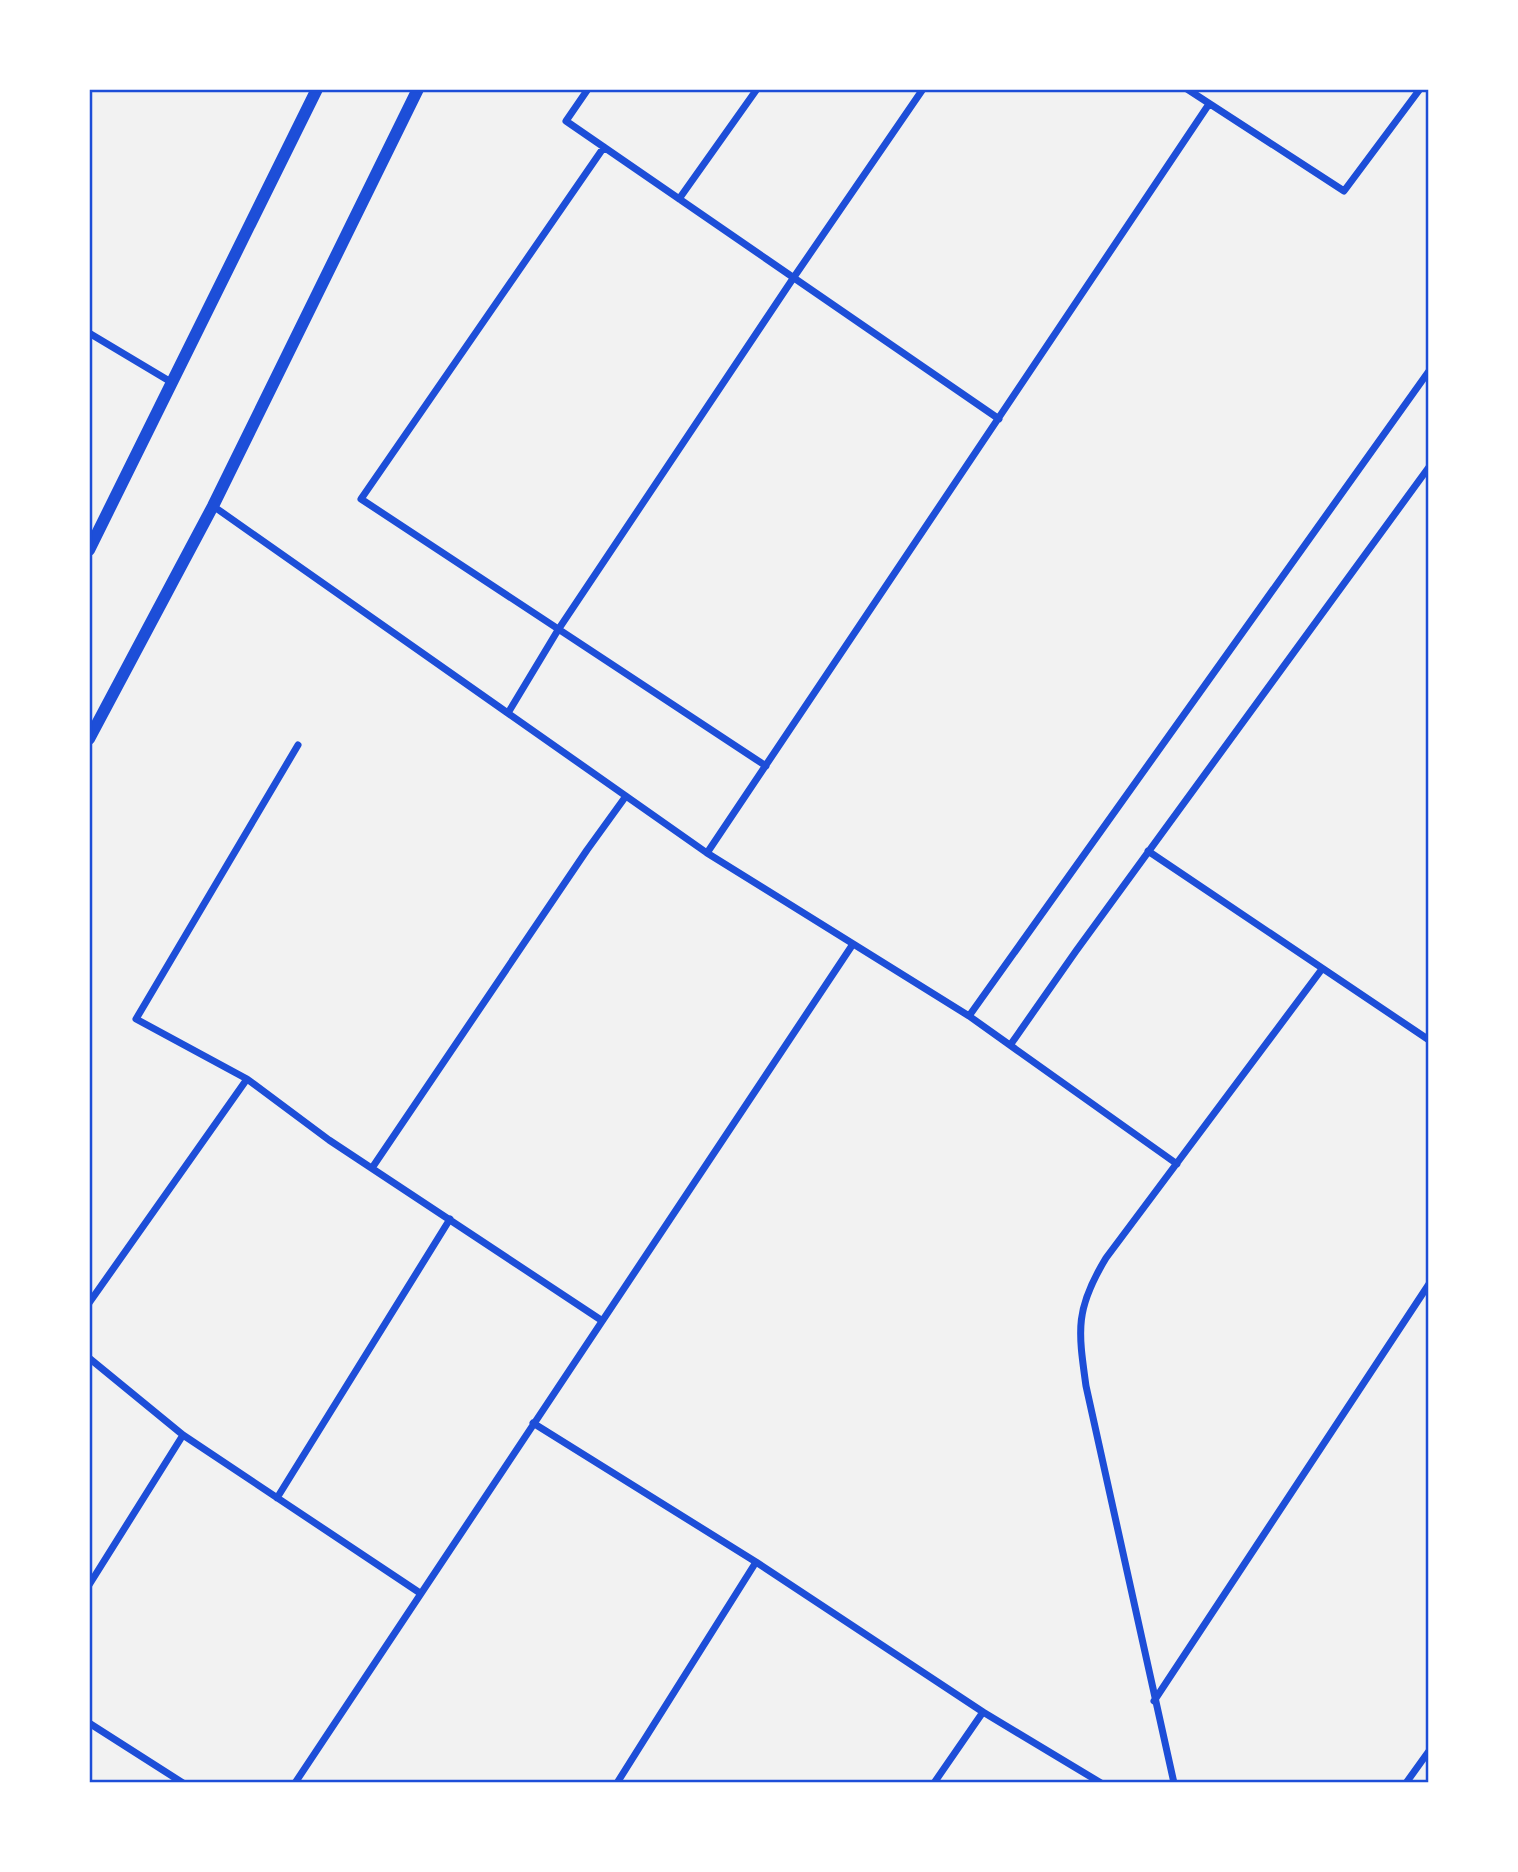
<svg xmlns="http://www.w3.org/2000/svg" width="1518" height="1872" viewBox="0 0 1518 1872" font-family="Helvetica,sans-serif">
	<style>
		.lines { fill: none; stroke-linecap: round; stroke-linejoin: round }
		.minor { stroke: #1d4ed8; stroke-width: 7 }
		.tertiary { stroke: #1d4ed8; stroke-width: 12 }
		.neatline { fill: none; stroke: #1d4ed8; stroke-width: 2.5 }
	</style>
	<rect width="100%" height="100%" fill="#f2f2f2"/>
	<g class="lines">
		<path class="minor" d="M588,89L566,121L999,419
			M1187,89L1344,191L1420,89
			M604,147L361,499L766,766
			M679,199L757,89
			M89,333L171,382
			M213,506L707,853L969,1016L1177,1164
			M508,713L558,630L794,277L923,89
			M298,745L136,1019L247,1079L329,1140L601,1320
			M1148,851L1429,1040
			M707,853L1209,104
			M969,1016L1429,371
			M1011,1044L1076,951L1429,467
			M372,1168L587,850L626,796
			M89,1303L247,1079
			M89,1358L183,1435L420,1593
			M533,1423L756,1562L983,1712L1101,1783
			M277,1498L450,1219
			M89,1585L183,1435
			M1154,1701L1429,1284
			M89,1723L183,1783
			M295,1783L853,944
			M617,1783L756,1562
			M934,1783L983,1712
			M1174,1783L1086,1386C1078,1329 1075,1309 1106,1258L1322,969
			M1406,1783L1429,1751"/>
		<path class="tertiary" d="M89,550L317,89
			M89,739L213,506L418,89"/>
	</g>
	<rect width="1518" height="1872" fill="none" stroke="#ffffff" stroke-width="182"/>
	<rect x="91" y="91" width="1336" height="1690" class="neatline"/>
</svg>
